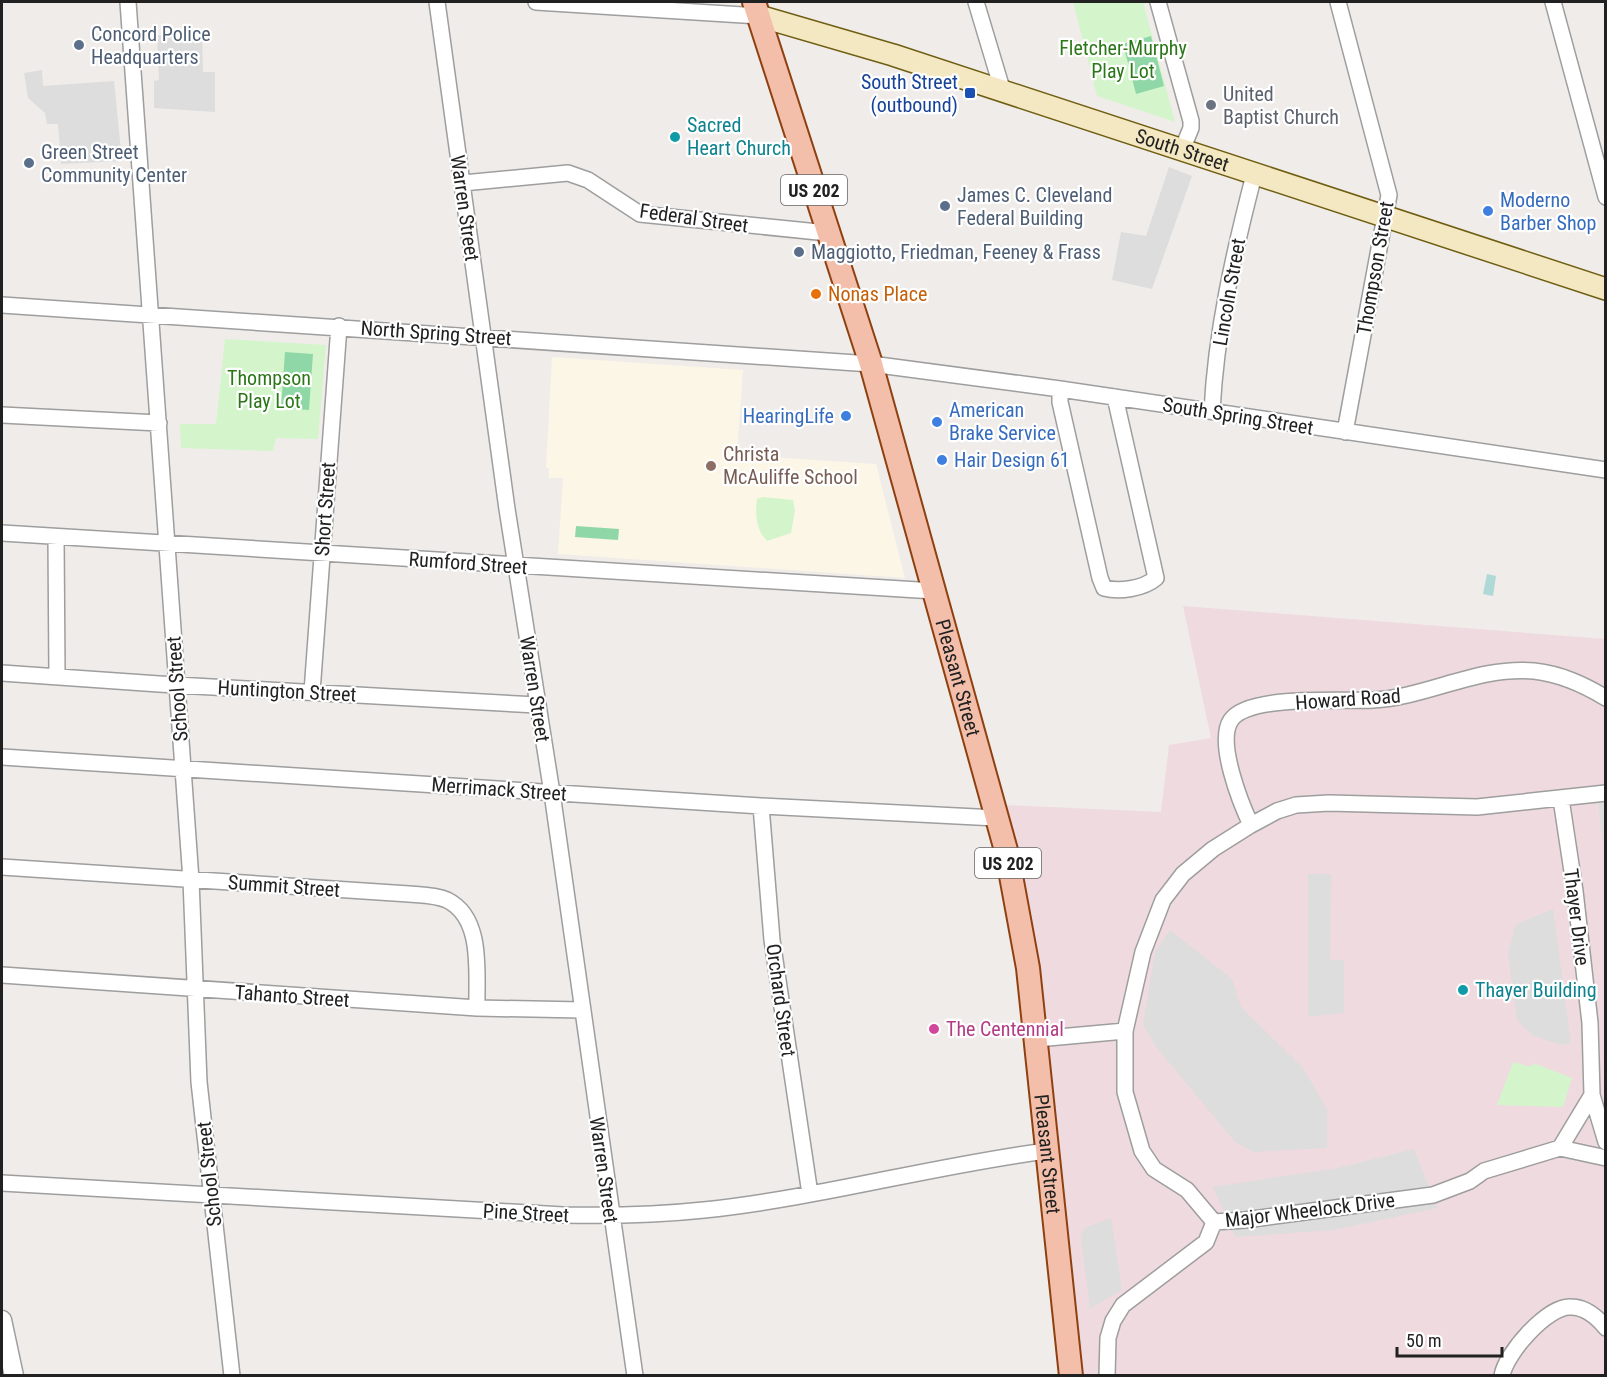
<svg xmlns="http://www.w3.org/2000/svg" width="1607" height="1377" viewBox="0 0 1607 1377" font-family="'Roboto Condensed',sans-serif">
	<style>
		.commercial { fill: #efdadf }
		.education { fill: #fcf6e6 }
		.park { fill: #d4f5cb }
		.pitch { fill: #8fd7a6 }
		.parking { fill: #ddd }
		.water { fill: #aed9d6 }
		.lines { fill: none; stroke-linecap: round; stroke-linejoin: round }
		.minor-casing { stroke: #9e9e9e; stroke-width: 18 }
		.tertiary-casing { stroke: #9e9e9e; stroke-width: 21 }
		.secondary-casing { stroke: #6f5e11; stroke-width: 24 }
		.primary-casing { stroke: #8e4010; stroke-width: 26 }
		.minor { stroke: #fff; stroke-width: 15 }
		.tertiary { stroke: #fff; stroke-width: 18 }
		.secondary { stroke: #f4e8c3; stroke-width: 21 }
		.primary { stroke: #f3bfab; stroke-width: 22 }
		.service-dot { fill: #5c6f8a; stroke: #fff; stroke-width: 2 }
		.transit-dot { fill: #1a4fb4; stroke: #fff; stroke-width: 2 }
		.worship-dot { fill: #6b7280; stroke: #fff; stroke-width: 2 }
		.culture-dot { fill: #0f9aa8; stroke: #fff; stroke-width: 2 }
		.shop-dot { fill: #3f7fe0; stroke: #fff; stroke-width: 2 }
		.food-dot { fill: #e8710a; stroke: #fff; stroke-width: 2 }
		.education-dot { fill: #8d6e63; stroke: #fff; stroke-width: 2 }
		.hotel-dot { fill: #d1479c; stroke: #fff; stroke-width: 2 }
		.labels { text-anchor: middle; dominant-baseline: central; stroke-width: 4.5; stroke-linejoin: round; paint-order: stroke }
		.shield { fill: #fff; stroke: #646464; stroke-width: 1.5 }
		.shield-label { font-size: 18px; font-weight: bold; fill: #212121 }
		.service-label { font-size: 20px; fill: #4e5e75; stroke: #fff; text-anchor: start }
		.park-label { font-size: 20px; fill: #2b7718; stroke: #fff }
		.transit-label { font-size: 20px; fill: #164399; stroke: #fff; text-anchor: end }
		.worship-label { font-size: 20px; fill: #5b616d; stroke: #fff; text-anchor: start }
		.culture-label { font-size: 20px; fill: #0d838f; stroke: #fff; text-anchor: start }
		.street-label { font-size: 20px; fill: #212121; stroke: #fff }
		.shop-label { font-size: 20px; fill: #366cbe; stroke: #fff; text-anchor: start }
		.food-label { font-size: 20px; fill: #c56008; stroke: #fff; text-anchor: start }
		.education-label { font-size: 20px; fill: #785e54; stroke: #fff; text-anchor: start }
		.hotel-label { font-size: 20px; fill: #b23c85; stroke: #fff; text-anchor: start }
	</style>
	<rect width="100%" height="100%" fill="#f0ece9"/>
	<path class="commercial" d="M1183,606L1605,639V1375H1080L1060,1191L1043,1000L1021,868L1006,805L1161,812L1169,745L1211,738Z"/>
	<path class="education" d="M552,357L743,370L737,455L876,464L905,578L558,554L563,478H549V468H546Z"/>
	<path class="park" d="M1073,2H1143L1175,122L1097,96Z
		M225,339L326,345L318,439L276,438L273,451L181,448L180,424H216Z
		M762,497L793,500L795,510L791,533L767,541C756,530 755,514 757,499Z
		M1513,1062L1532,1067L1533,1063L1572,1078L1563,1107L1497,1105Z"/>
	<path class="pitch" d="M1151,36L1164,86L1136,94L1123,44Z
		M285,352L313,354L309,410L281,408Z
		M576,526L619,529L618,540L575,537Z"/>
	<path class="parking" d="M157,35H202L203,72H215V112L154,108V81L159,80Z
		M42,70L43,86L114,81L122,161L61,164L58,124H47L45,113L28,98L24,73Z
		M1169,167L1192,176L1152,289L1112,280L1121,232L1146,236Z
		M1605,802V839H1602L1598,803Z
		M1308,874H1331L1330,960H1344V1013L1308,1017Z
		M1553,909L1571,1043L1561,1045L1532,1035L1517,1020L1508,953L1516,924Z
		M1170,930L1232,979L1241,1007L1303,1068L1327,1109V1148L1253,1152L1235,1142L1157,1048L1143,1025L1155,952Z
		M1414,1149L1437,1208L1334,1230L1235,1237L1213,1187L1338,1168Z
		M1111,1218L1122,1290L1090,1309L1081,1240L1084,1228Z"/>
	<path class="water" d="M1487,574L1496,576L1493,596L1483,594Z"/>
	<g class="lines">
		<defs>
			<path id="minor" d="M128,2L191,880L199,1082L232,1376
				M437,2L507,509L552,793L635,1376
				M536,2L759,16
				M976,2L1003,92
				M1158,2L1191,121V128L1182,150
				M1338,2L1389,195L1345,432
				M1553,2L1606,197
				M463,183L568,173L588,180L640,214L828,233
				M2,305L871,364L1060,389L1606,470
				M1060,389V402L1100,578L1104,588C1119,592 1143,589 1156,578L1115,397
				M1212,411C1216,331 1234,252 1254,175
				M2,415L159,423
				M2,533L934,591
				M56,537L57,676
				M2,673L159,684L537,705
				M312,692L339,326
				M2,757L761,806L996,818
				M1561,799L1575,891L1590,1023L1592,1095L1606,1142
				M761,806L772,940L810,1194
				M1251,825C1241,804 1216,742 1231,720C1249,694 1342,702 1373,700C1428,697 1477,666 1534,671C1561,674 1583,684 1606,698
				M2,867L409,894C421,895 436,895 447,900C484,918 476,974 477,1008
				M2,975L477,1008L582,1010
				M1037,1039L1125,1031
				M1560,1148L1606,1158
				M2,1183L563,1215C610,1216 657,1215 704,1210C819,1198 931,1166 1046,1151
				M1214,1222L1187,1190L1154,1169L1142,1151L1125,1092V1031L1143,952L1163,900L1183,874L1213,849L1251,825L1277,811L1296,805L1329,803L1477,807L1606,793
				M1214,1222L1245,1220L1433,1195L1470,1181L1484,1171L1560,1148L1592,1095
				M1107,1376L1108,1338L1113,1321L1123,1305L1206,1242L1214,1222
				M1502,1376C1505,1354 1548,1305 1571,1307C1586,1307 1597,1317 1606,1328"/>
			<path id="tertiary" d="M2,1320L14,1376"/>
			<g id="secondary">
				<path id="s1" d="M759,16L893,55L1606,289"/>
			</g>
			<g id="primary">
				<path id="s2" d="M754,2L871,364L1007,854L1028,968L1071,1376"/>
			</g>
		</defs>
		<use href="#minor" class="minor-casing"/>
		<use href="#tertiary" class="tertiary-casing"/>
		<use href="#secondary" class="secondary-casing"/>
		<use href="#primary" class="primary-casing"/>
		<use href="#minor" class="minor"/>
		<use href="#tertiary" class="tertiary"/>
		<use href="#secondary" class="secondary"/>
		<use href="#primary" class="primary"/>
	</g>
	<g class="service-dot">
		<circle cx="79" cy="45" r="6"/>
		<circle cx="29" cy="163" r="6"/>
		<circle cx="945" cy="206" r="6"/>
		<circle cx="799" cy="252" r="6"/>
	</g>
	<rect class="transit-dot" x="964" y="87" width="12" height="12" rx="3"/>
	<circle class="worship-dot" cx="1211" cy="105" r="6"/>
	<g class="culture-dot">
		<circle cx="675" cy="137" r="6"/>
		<circle cx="1463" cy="990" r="6"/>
	</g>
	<g class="shop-dot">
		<circle cx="1488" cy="211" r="6"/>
		<circle cx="846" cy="416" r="6"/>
		<circle cx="937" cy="422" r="6"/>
		<circle cx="942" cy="460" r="6"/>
	</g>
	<circle class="food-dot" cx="816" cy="294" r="6"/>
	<circle class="education-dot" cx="711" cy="466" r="6"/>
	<circle class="hotel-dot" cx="934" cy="1029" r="6"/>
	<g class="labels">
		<g class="shield">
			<rect x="781" y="175" width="66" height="30" rx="4.5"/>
			<rect x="975" y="848" width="66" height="30" rx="4.5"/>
		</g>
		<g class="shield-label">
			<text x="814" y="190">US 202</text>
			<text x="1008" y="863">US 202</text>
		</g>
		<g class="service-label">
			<text x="91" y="34">Concord Police<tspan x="91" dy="23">Headquarters</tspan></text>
			<text x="41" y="152">Green Street<tspan x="41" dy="23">Community Center</tspan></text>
			<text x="957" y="195">James C. Cleveland<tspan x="957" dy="23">Federal Building</tspan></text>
			<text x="811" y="252">Maggiotto, Friedman, Feeney &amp; Frass</text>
		</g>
		<g class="park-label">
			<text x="1123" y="48">Fletcher-Murphy<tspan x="1123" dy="23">Play Lot</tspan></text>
			<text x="269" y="378">Thompson<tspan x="269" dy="23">Play Lot</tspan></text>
		</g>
		<g class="transit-label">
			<text x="958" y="82">South Street<tspan x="958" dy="23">(outbound)</tspan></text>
		</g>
		<g class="worship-label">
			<text x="1223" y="94">United<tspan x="1223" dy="23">Baptist Church</tspan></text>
		</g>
		<g class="culture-label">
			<text x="687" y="125">Sacred<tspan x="687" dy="23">Heart Church</tspan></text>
			<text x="1475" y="990">Thayer Building</text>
		</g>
		<g class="street-label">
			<text stroke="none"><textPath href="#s1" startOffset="444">South Street</textPath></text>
			<text transform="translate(465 208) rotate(82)">Warren Street</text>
			<text transform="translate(694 218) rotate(8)">Federal Street</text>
			<text transform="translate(1375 268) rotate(-80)">Thompson Street</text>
			<text transform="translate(1229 292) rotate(-80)">Lincoln Street</text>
			<text transform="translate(436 333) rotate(4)">North Spring Street</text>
			<text transform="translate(1238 416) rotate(9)">South Spring Street</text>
			<text transform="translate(325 509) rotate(-86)">Short Street</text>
			<text transform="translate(468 563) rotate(4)">Rumford Street</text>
			<text stroke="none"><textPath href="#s2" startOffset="706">Pleasant Street</textPath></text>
			<text transform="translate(177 689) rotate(-94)">School Street</text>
			<text transform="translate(535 689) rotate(81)">Warren Street</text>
			<text transform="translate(287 691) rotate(3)">Huntington Street</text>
			<text transform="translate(1348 699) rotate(-4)">Howard Road</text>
			<text transform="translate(499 789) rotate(4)">Merrimack Street</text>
			<text transform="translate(284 886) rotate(4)">Summit Street</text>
			<text transform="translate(1577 917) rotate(83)">Thayer Drive</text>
			<text transform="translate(292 996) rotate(4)">Tahanto Street</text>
			<text transform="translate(781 1000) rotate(82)">Orchard Street</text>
			<text stroke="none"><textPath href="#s2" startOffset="1192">Pleasant Street</textPath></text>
			<text transform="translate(604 1170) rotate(82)">Warren Street</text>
			<text transform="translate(209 1174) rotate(-96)">School Street</text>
			<text transform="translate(1310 1210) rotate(-7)">Major Wheelock Drive</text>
			<text transform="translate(526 1213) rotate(3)">Pine Street</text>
		</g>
		<g class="shop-label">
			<text x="1500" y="200">Moderno<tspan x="1500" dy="23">Barber Shop</tspan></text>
			<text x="949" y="410">American<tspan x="949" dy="23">Brake Service</tspan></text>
			<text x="834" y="416" text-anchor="end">HearingLife</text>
			<text x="954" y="460">Hair Design 61</text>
		</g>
		<g class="food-label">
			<text x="828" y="294">Nonas Place</text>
		</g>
		<g class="education-label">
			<text x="723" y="454">Christa<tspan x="723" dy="23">McAuliffe School</tspan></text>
		</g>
		<g class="hotel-label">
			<text x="946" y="1029">The Centennial</text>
		</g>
	</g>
	<rect width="1607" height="1377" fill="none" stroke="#212121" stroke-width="6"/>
	<path d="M1397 1347v9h105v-9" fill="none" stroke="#212121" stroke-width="3"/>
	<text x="1406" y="1347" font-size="18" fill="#212121" stroke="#ffffff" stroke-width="4.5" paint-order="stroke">50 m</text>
</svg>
